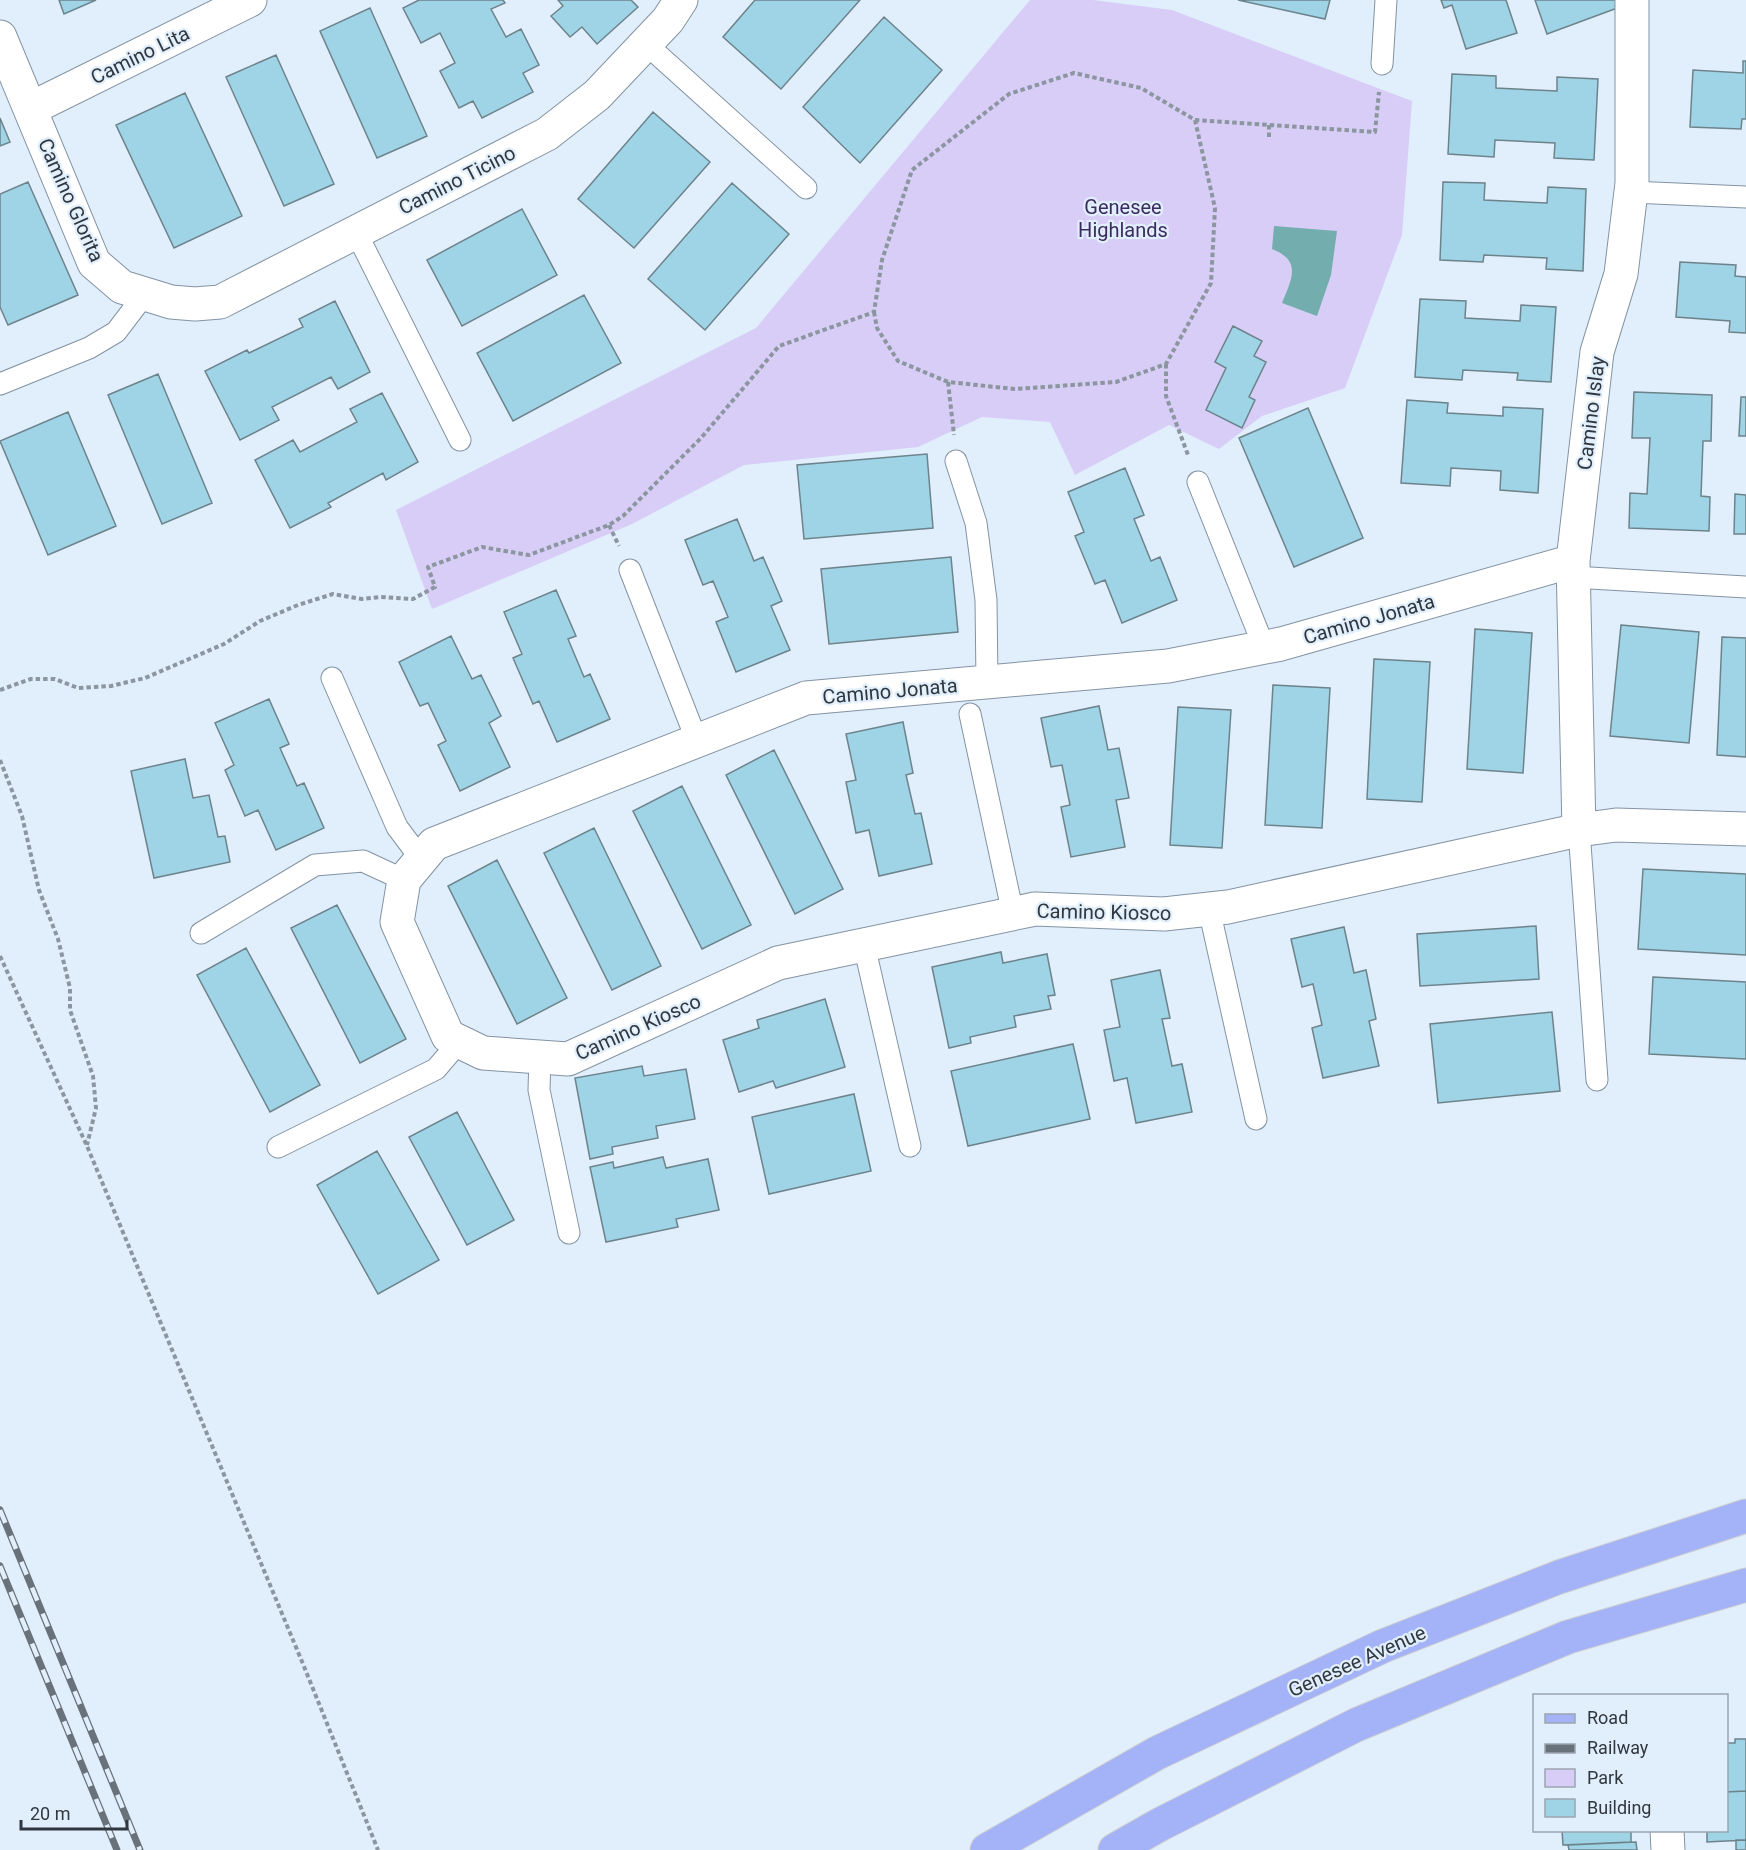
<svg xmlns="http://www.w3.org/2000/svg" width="1746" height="1850" viewBox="0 0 1746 1850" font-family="Roboto,sans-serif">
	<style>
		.green { fill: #d7cdf6 }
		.water { fill: #74adae }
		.building { fill: #9fd4e6; stroke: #6d838c; stroke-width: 1.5 }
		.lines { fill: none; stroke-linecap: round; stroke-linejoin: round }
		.service-casing { stroke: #8393a2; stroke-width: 23 }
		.minor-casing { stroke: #8393a2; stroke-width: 35 }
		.primary-casing { stroke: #cecfd1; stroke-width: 35 }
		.path { stroke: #8c96a0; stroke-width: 4; stroke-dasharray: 4.5 3; stroke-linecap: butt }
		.service { stroke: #fff; stroke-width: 21 }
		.minor { stroke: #fff; stroke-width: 33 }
		.primary { stroke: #a4b2f8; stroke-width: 33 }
		.rail-casing { stroke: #69717a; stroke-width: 7 }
		.rail { stroke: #e1effc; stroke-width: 4.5; stroke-dasharray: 14; stroke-linecap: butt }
		.labels { text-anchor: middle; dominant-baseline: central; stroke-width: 4.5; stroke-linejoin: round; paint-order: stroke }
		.street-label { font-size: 20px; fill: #31373e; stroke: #e1effc }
		.park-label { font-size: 20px; fill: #3c2b5f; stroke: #e1effc }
	</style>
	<rect width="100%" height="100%" fill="#e1effc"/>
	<path class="green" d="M1030,0H1093L1172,10L1412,101L1402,235L1345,388L1262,416L1219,449L1169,425L1075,475L1050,422L982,417L918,447L744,465L632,524L432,609L396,510L756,328Z"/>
	<path class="water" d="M1274,226L1337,231L1331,275L1317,316L1282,303C1291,280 1303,261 1272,249Z"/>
	<path class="building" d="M59,0H96L64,14Z
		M419,0H503L505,3L491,9L506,37L521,29L539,65L523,73L533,92L482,118L473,101L459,108L440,71L455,63L440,33L421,43L403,8Z
		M558,0H631L638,7L597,44L582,27L570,37L551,16L563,6Z
		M755,0H860L781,89L723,37Z
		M1238,0H1330L1325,19Z
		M1441,0H1506L1517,33L1466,49L1452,5L1444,8Z
		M1535,0H1618L1620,7L1547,34Z
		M370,8L427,136L377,158L320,31Z
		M884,17L942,70L860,163L803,107Z
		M276,55L334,184L284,206L226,77Z
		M1743,61H1746V119H1742L1741,129L1690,127L1693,70L1743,73Z
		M1452,74L1496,76V88L1557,91V77L1598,79L1594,160L1554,158L1555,143L1495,140L1494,157L1448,154Z
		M185,93L242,216L174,248L116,125Z
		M653,112L710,162L634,248L578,199Z
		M0,118L10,142L0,146Z
		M28,182L78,295L8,325L0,307V194Z
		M1443,182L1485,183L1484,200L1547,203L1548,187L1586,189L1583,271L1546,269L1547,258L1484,255L1483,262L1440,260Z
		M732,183L789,234L705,330L648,279Z
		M522,209L557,275L462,326L427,260Z
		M1680,262L1736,265L1735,276L1746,277V333L1729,332L1730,321L1676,317Z
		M584,295L621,363L513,421L477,353Z
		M1420,299L1466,301L1465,318L1520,321L1521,305L1556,307L1551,382L1517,380L1518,373L1463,370L1462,380L1415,377Z
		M335,301L370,372L338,389L331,377L272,407L279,420L240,440L205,371L247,350L249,353L303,327L299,319Z
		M1233,326L1262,341L1254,356L1266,362L1249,397L1255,400L1242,428L1206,410L1226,368L1215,362Z
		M158,374L212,503L162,524L108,395Z
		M1634,392L1712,395L1711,441H1703L1701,496L1710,497L1709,531L1629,528L1630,493L1647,494L1650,438H1632Z
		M382,393L418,462L386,480L383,473L328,503L331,507L290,528L255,460L293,440L300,452L357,422L350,409Z
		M1741,397H1746V436H1739Z
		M1407,400L1448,403L1447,413L1503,416V407L1543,409L1538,493L1500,490L1501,471L1451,468L1450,486L1401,483Z
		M1308,408L1363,538L1294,567L1239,438Z
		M68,412L116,526L48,555L0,441Z
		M927,454L933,528L804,539L797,465Z
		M1125,468L1144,515L1134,519L1151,561L1160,557L1177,600L1122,623L1105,580L1095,584L1075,536L1084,532L1068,492Z
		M1735,494L1746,495V534H1734Z
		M737,519L754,561L763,557L782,601L771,606L790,650L736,672L716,622L728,617L713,581L703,585L685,540Z
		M951,557L958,632L829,644L821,569Z
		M556,590L576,636L568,639L584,677L590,674L610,719L557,742L539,701L533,704L513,658L522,654L504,612Z
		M1621,625L1699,632L1689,743L1610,736Z
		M1475,629L1532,633L1523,773L1467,769Z
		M451,636L472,679L481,675L501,716L489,723L510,767L460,791L438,745L446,741L428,703L420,706L399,662Z
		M1722,637L1746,638V757L1717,755Z
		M1374,659L1430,662L1422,802L1367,799Z
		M1273,685L1330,688L1322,828L1265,825Z
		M269,699L289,744L280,748L297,786L304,783L324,828L276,850L258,810L245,816L225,770L234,765L215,723Z
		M1099,706L1108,750L1119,748L1129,798L1116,800L1125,847L1071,857L1061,807L1070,805L1062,765L1051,767L1041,718Z
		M1178,707L1231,710L1222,848L1170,845Z
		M903,722L913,773L906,775L915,814L921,813L932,864L879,876L869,830L856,833L846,782L856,780L846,734Z
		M774,750L843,889L795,914L726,775Z
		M185,759L193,798L209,795L218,837L225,836L230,862L154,878L131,771Z
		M682,786L751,925L702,949L633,811Z
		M594,828L661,966L612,990L544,853Z
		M497,860L567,998L517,1024L448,886Z
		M1643,869L1746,874V955L1638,949Z
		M337,905L406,1039L360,1063L291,928Z
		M1536,926L1539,979L1420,986L1417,934Z
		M1344,927L1354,973L1366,970L1376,1019L1369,1021L1379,1066L1323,1078L1312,1028L1322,1025L1313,984L1302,987L1291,939Z
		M246,948L320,1085L270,1112L197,975Z
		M1001,952L1003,963L1047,954L1055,995L1048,996L1051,1009L1014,1016L1016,1027L970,1037L971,1043L949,1048L932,967Z
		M1160,970L1170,1018L1162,1019L1172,1066L1182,1064L1192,1112L1136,1123L1127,1078L1114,1081L1104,1030L1120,1027L1111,980Z
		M1653,977L1746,982V1059L1649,1054Z
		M825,999L845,1067L776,1088L773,1081L739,1092L723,1040L759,1028L757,1020Z
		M1552,1012L1560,1091L1438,1103L1430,1024Z
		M1073,1044L1090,1119L968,1146L951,1071Z
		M642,1066L644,1076L686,1069L695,1119L656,1126L658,1138L612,1147L613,1154L590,1159L575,1078Z
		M854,1094L871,1171L769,1194L752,1117Z
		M457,1112L514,1220L467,1245L409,1137Z
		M377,1151L439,1260L378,1294L317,1185Z
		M663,1157L666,1168L708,1159L719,1210L676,1219L678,1227L606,1242L590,1167L613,1162L614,1168Z
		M1735,1739H1746V1791L1726,1792V1743H1735Z
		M1746,1791V1840L1707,1842V1830H1726V1792Z
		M1562,1830H1631V1842L1563,1845Z
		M1736,1840H1746V1850H1736Z
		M1636,1842L1637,1850H1569L1568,1845Z"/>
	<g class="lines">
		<defs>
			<path id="service" d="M646,44L806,188
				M1382,64L1386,0
				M1631,192L1746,197
				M356,232L460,440
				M0,384L89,348L116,332L145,294
				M956,461L976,523L986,600L987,682
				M1198,482L1264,647
				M630,570L697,741
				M1573,577L1746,587
				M332,678L397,827L421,859
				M970,714L1013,914
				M1579,830L1597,1080
				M1209,909L1256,1119
				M201,933L315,865L363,861L404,880
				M864,945L910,1146
				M540,1057L539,1090L569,1233
				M278,1147L436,1069L459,1042"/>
			<path id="minor" d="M0,37L94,263L122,287L145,294L171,302L195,304L220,302L547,134L597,95L668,20L681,0
				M30,109L250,0
				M1573,561L1281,644L1168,666L806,698L434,844L404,880L397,922L448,1036L483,1053L568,1059L778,963L1035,909L1164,914L1228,907L1579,830L1616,825L1746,829
				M1579,830L1573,561L1597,352L1621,274L1632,183V0
				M1667,1830L1668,1850"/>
			<path id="primary" d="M987,1850L1157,1753L1383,1646L1559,1577L1746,1516
				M1115,1850L1159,1825L1356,1725L1568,1637L1746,1585"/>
		</defs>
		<use href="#service" class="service-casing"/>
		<use href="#minor" class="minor-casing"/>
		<use href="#primary" class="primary-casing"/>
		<path class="path" d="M1269,137V125
			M874,312L877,328L898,361L948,382L1015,389L1116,382L1166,364L1211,283L1215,208L1195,120
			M1166,364V396L1188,455
			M948,382L954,435
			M609,525L619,546
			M0,690L31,679H55L78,688L111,686L145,678L224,644L260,621L298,605L333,594L362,599L380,597L413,599L435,587L428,567L482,547L529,555L609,525L623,516L701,438L779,346L874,312L882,260L912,170L1009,94L1074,73L1141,88L1195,120L1375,132L1379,92
			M0,760L22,816L39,890L58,939L70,988V1010L93,1076L96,1108L87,1145
			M0,956L87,1146L303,1664L378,1850"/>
		<use href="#service" class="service"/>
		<use href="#minor" class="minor"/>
		<use href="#primary" class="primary"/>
		<defs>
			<path id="rail" d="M0,1510L140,1850
				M0,1566L117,1850"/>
		</defs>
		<use href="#rail" class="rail-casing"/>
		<use href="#rail" class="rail"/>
	</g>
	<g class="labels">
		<g class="street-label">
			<text transform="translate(140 55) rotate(-26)">Camino Lita</text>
			<text transform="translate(457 180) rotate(-27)">Camino Ticino</text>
			<text transform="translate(71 200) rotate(66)">Camino Glorita</text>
			<text transform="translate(1591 413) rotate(-83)">Camino Islay</text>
			<text transform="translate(1369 619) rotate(-16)">Camino Jonata</text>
			<text transform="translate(890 691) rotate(-5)">Camino Jonata</text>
			<text transform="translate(1104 912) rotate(1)">Camino Kiosco</text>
			<text transform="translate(638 1027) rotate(-24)">Camino Kiosco</text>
			<text transform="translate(1357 1661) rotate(-24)">Genesee Avenue</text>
		</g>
		<g class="park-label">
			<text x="1123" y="207">Genesee<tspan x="1123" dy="23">Highlands</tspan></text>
		</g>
	</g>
	<rect x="1533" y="1694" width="195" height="138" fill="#e1effc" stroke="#9ba5b0" stroke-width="1.5"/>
	<rect x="1545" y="1714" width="30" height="9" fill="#a4b2f8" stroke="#9ba5b0" stroke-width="1.5"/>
	<text x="1587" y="1724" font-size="18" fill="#31373e">Road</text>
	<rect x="1545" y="1744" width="30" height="9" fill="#69717a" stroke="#9ba5b0" stroke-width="1.5"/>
	<text x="1587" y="1754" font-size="18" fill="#31373e">Railway</text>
	<rect x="1545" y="1769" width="30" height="18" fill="#d7cdf6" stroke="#9ba5b0" stroke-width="1.5"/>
	<text x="1587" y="1784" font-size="18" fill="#31373e">Park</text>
	<rect x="1545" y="1799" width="30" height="18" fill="#9fd4e6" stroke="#9ba5b0" stroke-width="1.5"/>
	<text x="1587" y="1814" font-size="18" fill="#31373e">Building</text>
	<path d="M21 1820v9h106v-9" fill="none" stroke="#31373e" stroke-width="3"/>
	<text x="30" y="1820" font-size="18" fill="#31373e" stroke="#e1effc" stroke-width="4.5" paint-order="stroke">20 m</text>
</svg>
